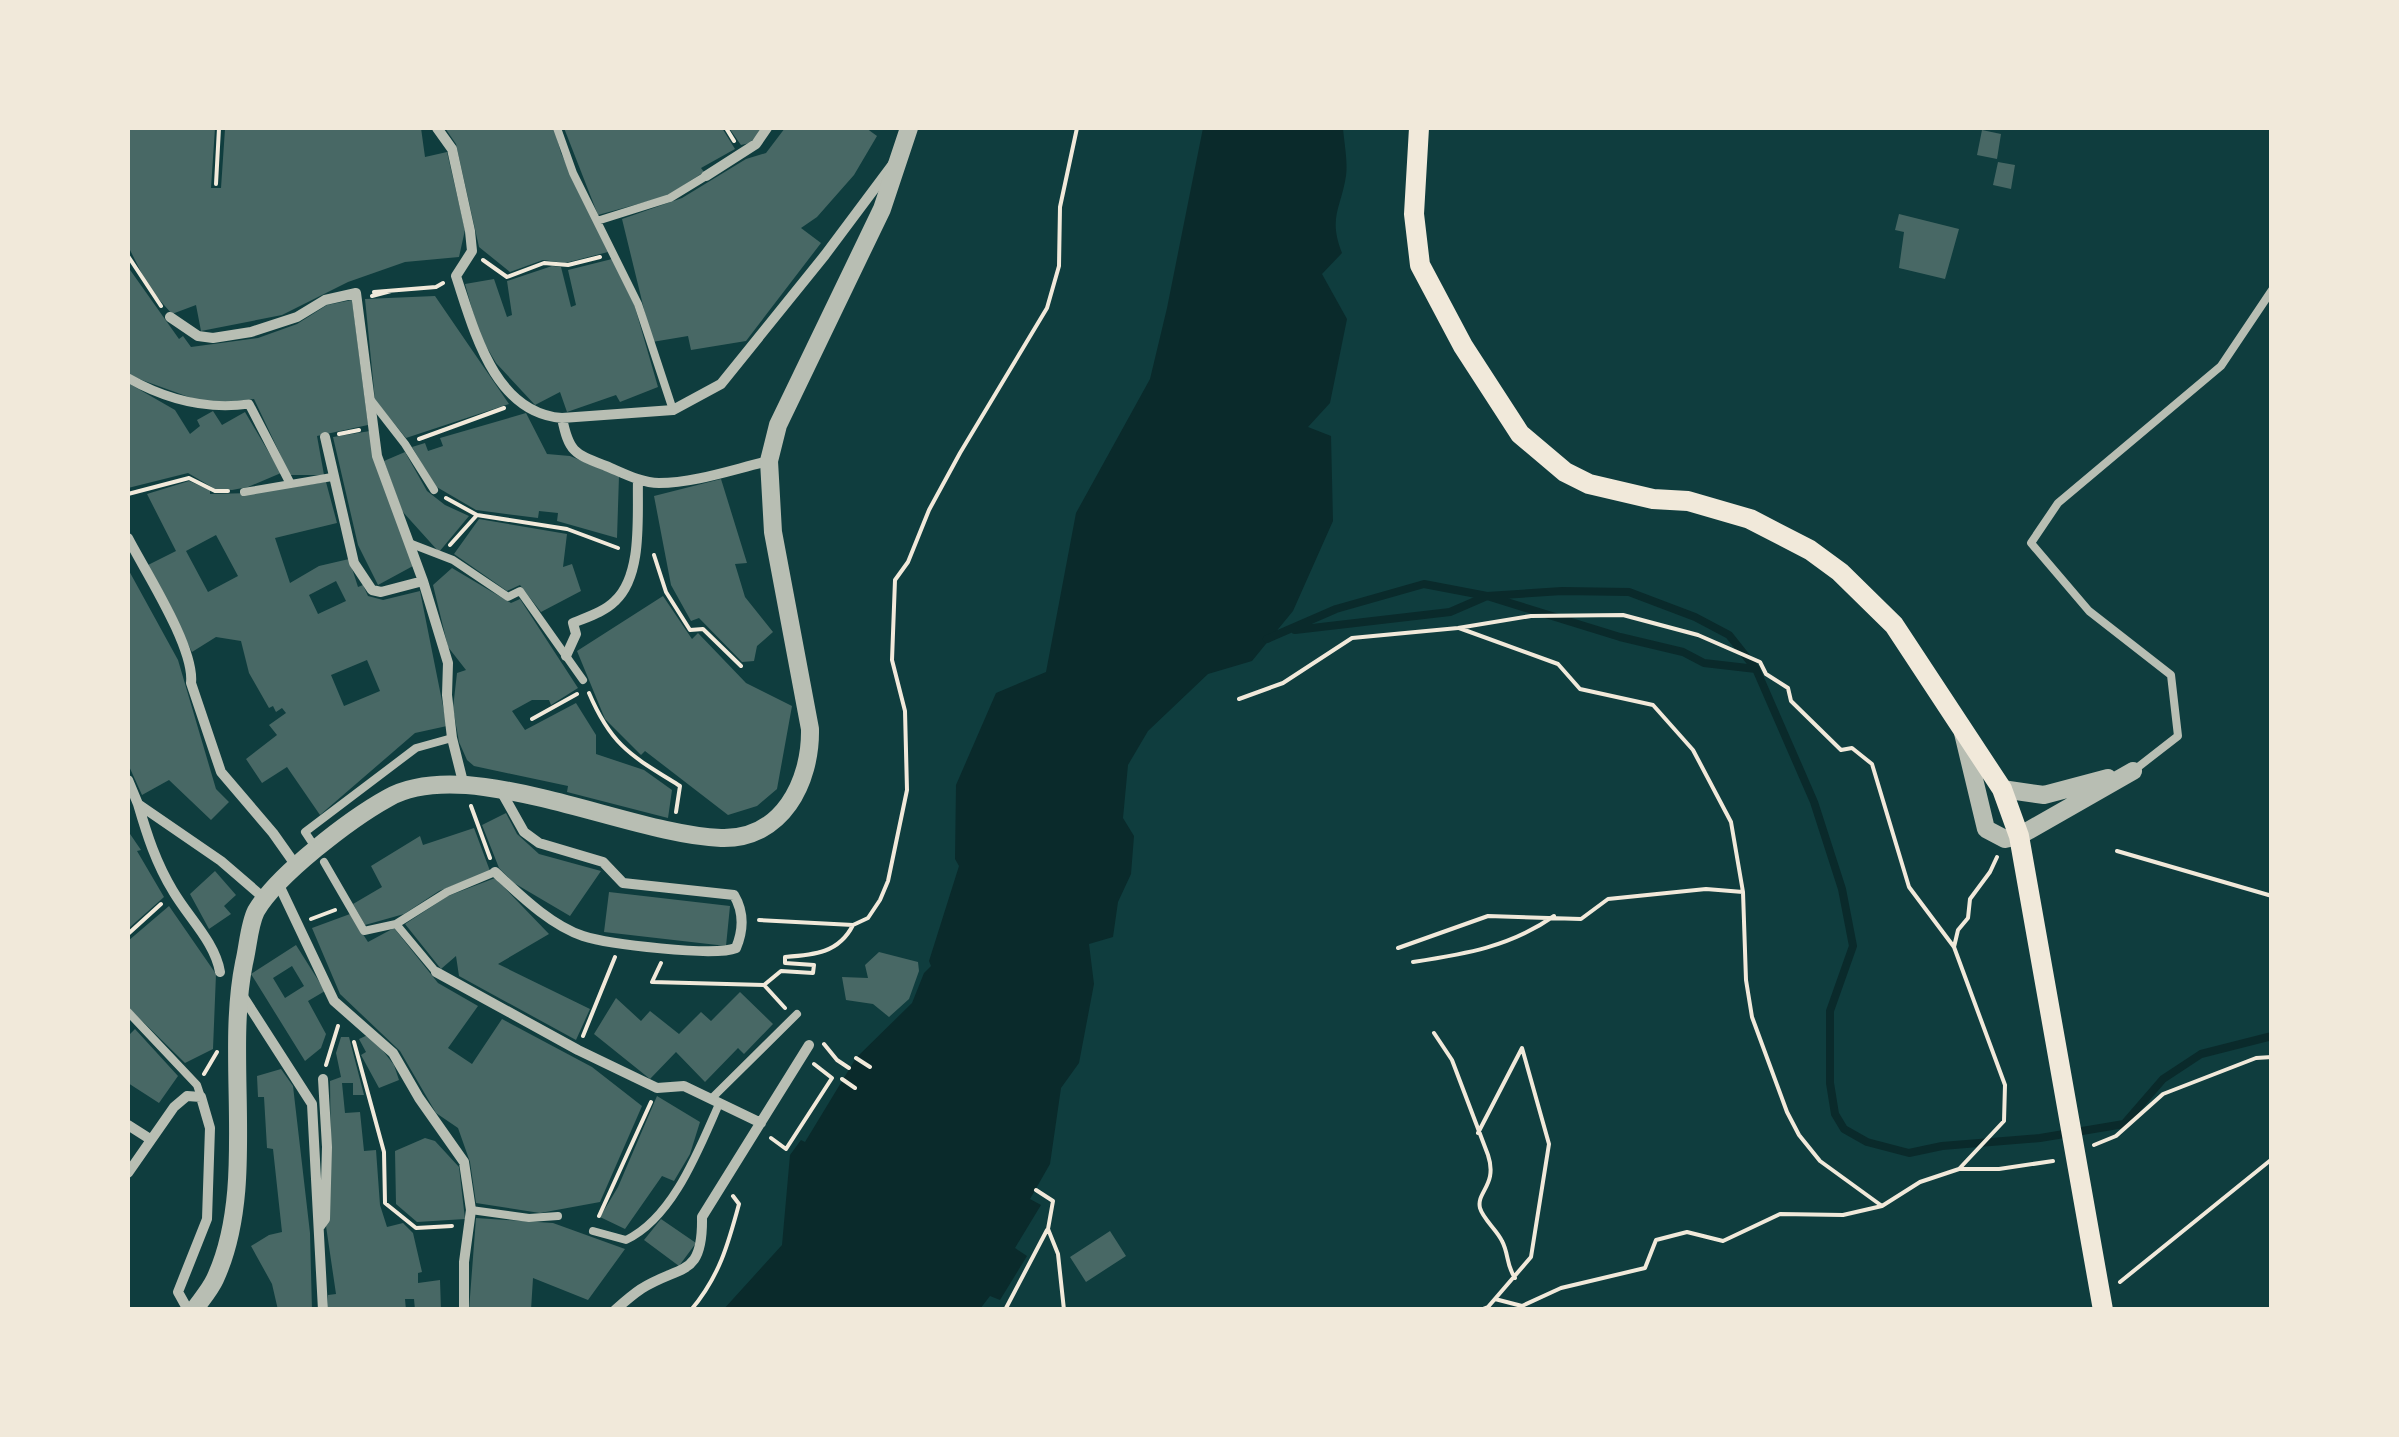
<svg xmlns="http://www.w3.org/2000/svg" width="2399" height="1437" viewBox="0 0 2399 1437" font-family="Ubuntu,sans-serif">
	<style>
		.water { fill: #0a2a2b }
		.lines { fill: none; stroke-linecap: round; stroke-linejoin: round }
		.stream { stroke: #0a2a2b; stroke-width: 8 }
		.building { fill: #486865; fill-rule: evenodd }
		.path { stroke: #f1e9da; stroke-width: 4 }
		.service { stroke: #b8beb3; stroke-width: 8 }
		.pedestrian { stroke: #b8beb3; stroke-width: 9 }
		.minor { stroke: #b8beb3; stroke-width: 10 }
		.tertiary { stroke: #b8beb3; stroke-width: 18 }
		.secondary { stroke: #f1e9da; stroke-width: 20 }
	</style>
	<rect width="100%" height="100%" fill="#0f3d3e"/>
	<path class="water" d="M1203,128H1343C1344,142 1348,161 1346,176C1341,208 1328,218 1342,253L1322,274L1347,319L1330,403L1308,427L1331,436L1333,521L1293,611L1252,661L1208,674L1148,731L1128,765L1123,818L1134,836L1131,874L1118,902L1113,937L1089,944L1094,984L1079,1063L1061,1088L1050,1164L1030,1199L1041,1205L1015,1248L1027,1256L1000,1300L990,1296L980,1309L723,1310L782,1245L790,1155L801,1140L805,1142L856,1058L912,1003L924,973L931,966L929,961L959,866L955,859L956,785L996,693L1046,672L1076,513L1150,379L1167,308Z"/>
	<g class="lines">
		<path class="stream" d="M1295,630L1450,612L1487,596L1620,637L1683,652L1704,663L1756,669
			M1267,639L1336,609L1424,584L1487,596L1562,591L1629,592L1695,617L1729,635L1756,669L1814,802L1842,889L1853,946L1830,1011V1083L1835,1114L1844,1129L1867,1142L1909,1153L1942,1146L2040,1138L2124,1124L2163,1079L2201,1054L2272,1036"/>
	</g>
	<path class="building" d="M128,128H215L211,188H221L225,129L421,128L425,157L447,152L465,230L459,257L405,262L348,282L282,315L201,331L196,305L172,314L149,288L128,246Z
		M445,128H554L561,153L608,252L565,263L543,260L510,272L479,247L456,144Z
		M564,128H722L735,149L701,168L704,172L667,196L598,215Z
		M729,128H763L750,143L741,145Z
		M785,128H866L877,136L854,175L817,217L801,228L821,243L746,341L691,350L688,336L652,342L622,219L682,198L746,159L766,153Z
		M1982,130L2001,134L1997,159L1977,155Z
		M1998,162L2015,165L2011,189L1993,185Z
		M1899,214L1959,229L1945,279L1899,268L1904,232L1895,230Z
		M612,259L634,304L658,387L620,402L616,395L567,412L560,392L535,405L496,363L479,334L465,284L494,279L507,317L512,315L507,281L552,266L561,267L571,307L576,305L568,270Z
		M128,267L179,339L183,336L191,347L258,338L297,324L327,305L352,300L368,425L317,436L324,475H290L254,399L227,402L197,400L128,375Z
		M435,296L509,404L406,438L375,400L365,299Z
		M128,383L175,410L190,434L200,426L197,420L213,411L222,425L245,412L281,473L248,487L232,490L215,489L188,473L128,488Z
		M526,413L547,454L570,456L619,476L617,538L557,521L558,513L539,511L538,518L476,510L435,486L412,447L425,443L428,451L443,446L440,438Z
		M370,431L413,566L378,585L358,545L333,437Z
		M405,452L427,491L445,505L469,516L439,552L402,511L384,461Z
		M721,479L747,563L735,564L745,597L773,632L757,646L754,661L742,662L699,618L691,621L671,585L654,496Z
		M189,481L210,490V494L252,493L326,482L337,523L275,538L290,583L319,566L349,559L358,587L363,585L368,596L383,600L420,591L447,726L415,733L320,815L287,767L262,783L246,759L277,735L269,725L286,713L282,708L276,712L273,706L269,708L249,673L241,641L216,637L192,652L148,565L176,551L147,494ZM216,535L238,576L208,592L186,551ZM336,581L346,601L318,614L309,595ZM367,660L380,691L344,706L331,675Z
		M479,519L567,534L563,567L572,564L581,591L541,612L520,585L507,591L454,554Z
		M452,568L511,603L520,599L578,688L551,705L549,700H532L512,711L525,730L576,703L596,735V754L644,770L672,790L668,818L567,792L568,786L474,766L467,760L459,742L453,708L457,673L466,670L448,647L433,585Z
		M128,569L178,660L216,789L229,802L211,820L169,780L142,795L128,764Z
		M663,596L692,639L698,633L746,683L792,706L777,789L757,806L728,815L645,751L641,755L605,719L577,651Z
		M506,813L517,834L539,854L601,871L570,916L514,883L499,868L482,825Z
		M474,828L490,871L439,891L404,914L365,925L353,904L382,887L371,866L420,836L423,845Z
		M128,831L141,850L137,851L164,897L128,929Z
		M215,871L236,895L224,906L231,914L209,929L190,894Z
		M495,878L549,934L498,964L590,1009L576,1040L459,976L456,956L441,969L405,924L448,896Z
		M609,892L730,906L726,946L604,932Z
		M169,906L216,974L213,1049L185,1063L128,1007V941Z
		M350,914L368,942L394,928L438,983L478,1006L448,1048L472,1064L502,1019L592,1067L642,1106L600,1202L540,1213L476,1203L470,1162L458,1128L436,1113L400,1051L340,994L312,928Z
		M296,945L325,991L308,1001L326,1034L321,1048L305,1061L251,974ZM292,966L304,986L285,998L273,978Z
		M879,952L918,962L919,971L909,999L889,1017L873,1004L846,1000L842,977L868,978L865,965Z
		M740,992L773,1024L744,1054L738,1048L705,1082L676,1052L650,1079L594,1034L616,998L641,1021L650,1011L679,1034L701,1012L711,1021Z
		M135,1029L178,1076L159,1103L128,1083V1036Z
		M370,1034L394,1065L399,1080L379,1088L361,1055L366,1052L359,1039Z
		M341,1037H349L364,1095H353V1083H342L345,1113L360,1112L364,1151L376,1150L380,1205L387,1227L403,1223L413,1233L422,1272L418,1273V1283L440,1280L441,1310H415L414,1299H405L406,1310H328V1295L336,1294L326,1226L331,1155L330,1081L341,1077L336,1053Z
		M281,1069L293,1086L310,1233L312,1310H278L272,1284L251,1246L269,1235L282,1232L273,1149L267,1148L264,1097H258L257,1076Z
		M657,1096L700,1122L690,1154L674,1181L662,1176L625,1229L600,1217L618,1187Z
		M425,1138L435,1141L459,1167L465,1219L417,1222L396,1204L395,1151Z
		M476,1218L553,1223L625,1249L588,1300L533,1278L531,1310H469Z
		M661,1219L696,1243L679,1266L644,1240Z
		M1110,1231L1126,1256L1086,1282L1070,1257Z"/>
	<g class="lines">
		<path class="path" d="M726,128L734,141
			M216,184L219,128
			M128,256L161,306
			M483,260L507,277L544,263L568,265L600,257
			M374,292L436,287L443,283
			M372,296L391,291
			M339,434L359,430
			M419,439L504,408
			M128,494L189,478L215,491H228
			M446,498L477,515L567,529L618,548
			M450,545L477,515
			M654,555L666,592L690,630L703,629L741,666
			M1459,628L1558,664L1580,689L1653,705L1693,750L1731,822L1743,892
			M589,693C612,747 632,756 680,786L676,812
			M1239,699L1283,683L1352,638L1458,628L1531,616L1623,615L1698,635L1760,662L1766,674L1788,688L1791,701L1841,750L1852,748L1872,764L1909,887L1954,947
			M532,719L577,694
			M471,806L490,858
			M2117,851L2272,896
			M311,919L335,910
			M759,920L853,925L868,918L880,900L888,881L907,790L905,711L892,660L895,580L908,562L929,510L960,453L1047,308L1059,266L1060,207L1077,128
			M128,934L161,904
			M1398,948L1488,916L1581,919L1608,899L1706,889L1743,892L1746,980L1752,1017L1787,1112L1799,1135L1820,1161L1882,1206L1920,1182L1959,1169L2004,1121L2005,1085L1954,947L1958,930L1968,918L1970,899L1990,872L1997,857
			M1413,962C1465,954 1510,947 1554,916
			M661,963L652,982L764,985L781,971L813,973L814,965L785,963V957C814,955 839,953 853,925
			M764,985L785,1008
			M1434,1033L1452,1060L1488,1155C1498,1185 1476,1192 1480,1208C1483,1219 1497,1230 1502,1241C1509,1254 1506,1265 1515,1278
			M583,1036L615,957
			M354,1042L384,1152L385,1203L416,1228L452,1226
			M824,1044L837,1060L849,1068
			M856,1058L870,1067
			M326,1065L338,1026
			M204,1074L217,1052
			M842,1079L855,1088
			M1478,1133L1522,1048L1549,1144L1531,1257L1488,1307L1480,1310
			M771,1138L786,1149L832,1078L814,1064
			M2094,1145L2116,1136L2163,1094L2256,1058L2272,1057
			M1959,1169H1999L2053,1161
			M1036,1190L1053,1201L1048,1229L1058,1254L1064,1310
			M599,1216L651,1102
			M2120,1282L2272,1159
			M1495,1299L1522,1306L1561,1288L1645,1268L1656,1240L1687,1232L1723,1241L1780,1214L1843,1215L1882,1206
			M691,1310C719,1277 728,1245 739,1204L733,1196
			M1005,1310L1047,1230"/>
		<path class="service" d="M557,128L573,173L638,304L673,410
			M597,221L670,198L706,176
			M370,399L405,444L434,490
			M244,492L332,477
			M409,543L453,560L508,597L520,591L583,680
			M2133,771L2178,736L2171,675L2089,611L2031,543L2058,503L2221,366L2272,290
			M311,841L305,832L416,748L452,738
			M324,862L364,931L396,924L436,972
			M396,924L447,892L495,872
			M128,1012L197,1085L201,1097
			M711,1099L797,1014
			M471,1210L529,1218L558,1216
			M593,1231L626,1240C673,1218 699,1149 719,1104"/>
		<path class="pedestrian" d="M128,378C165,399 206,410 249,404L290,483"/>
		<path class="minor" d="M437,128L452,149L470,231L472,251L456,276C474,330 494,413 562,418L673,410L721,384L825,255L893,164
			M706,176L756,144L767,128
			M170,317L198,336L213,338L251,332L297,317L325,300L356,293L377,456L423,581L448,663L447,695L452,738L464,786
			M562,418C569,453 575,454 606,466C623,473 641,483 659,483C695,483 734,469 769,461
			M325,437L354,563L372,590L381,592L423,581
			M128,538C145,571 195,648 191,683L221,772L273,833L297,867
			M566,656L576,634L573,623C587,617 604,612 615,601C643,575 637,516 638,480
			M128,780L138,804L221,861L265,899
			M138,804C147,835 156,863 173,891C188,917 215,942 220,972
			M495,872C520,895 550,925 583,936C608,944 714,957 736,948C744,929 744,912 734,895L623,883L603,862L539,843L524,832L501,791
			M278,883L334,1001L393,1053L419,1098L464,1162L471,1210L464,1262V1310
			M436,972L578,1050L657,1088L684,1086L761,1123
			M242,995L312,1104L323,1310
			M128,1125L150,1139
			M128,1173L174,1107L187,1096L201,1097L210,1128L207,1219L178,1292L188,1310
			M320,1226L325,1219L327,1147L323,1079
			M615,1310C623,1303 632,1295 641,1289C681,1264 703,1278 702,1217L809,1045"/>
		<path class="tertiary" d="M1963,733L1986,829L2005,839L2019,836L2133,771
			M2002,789L2044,795L2108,778
			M194,1310C201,1300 210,1290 215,1279C258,1186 224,1061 244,963C248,947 249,925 256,911C277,875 350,819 388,798C468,753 630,835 721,838C782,840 811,782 810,729L773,532L769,461L778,425L882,209L909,128"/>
		<path class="secondary" d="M1419,128L1414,214L1420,265L1463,346L1520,434L1565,472L1589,484L1653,499L1688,501L1750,519L1810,550L1840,572L1894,625L2002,789L2019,836L2103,1310"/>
	</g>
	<rect width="2399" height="1437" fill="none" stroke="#f1e9da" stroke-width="260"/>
</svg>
